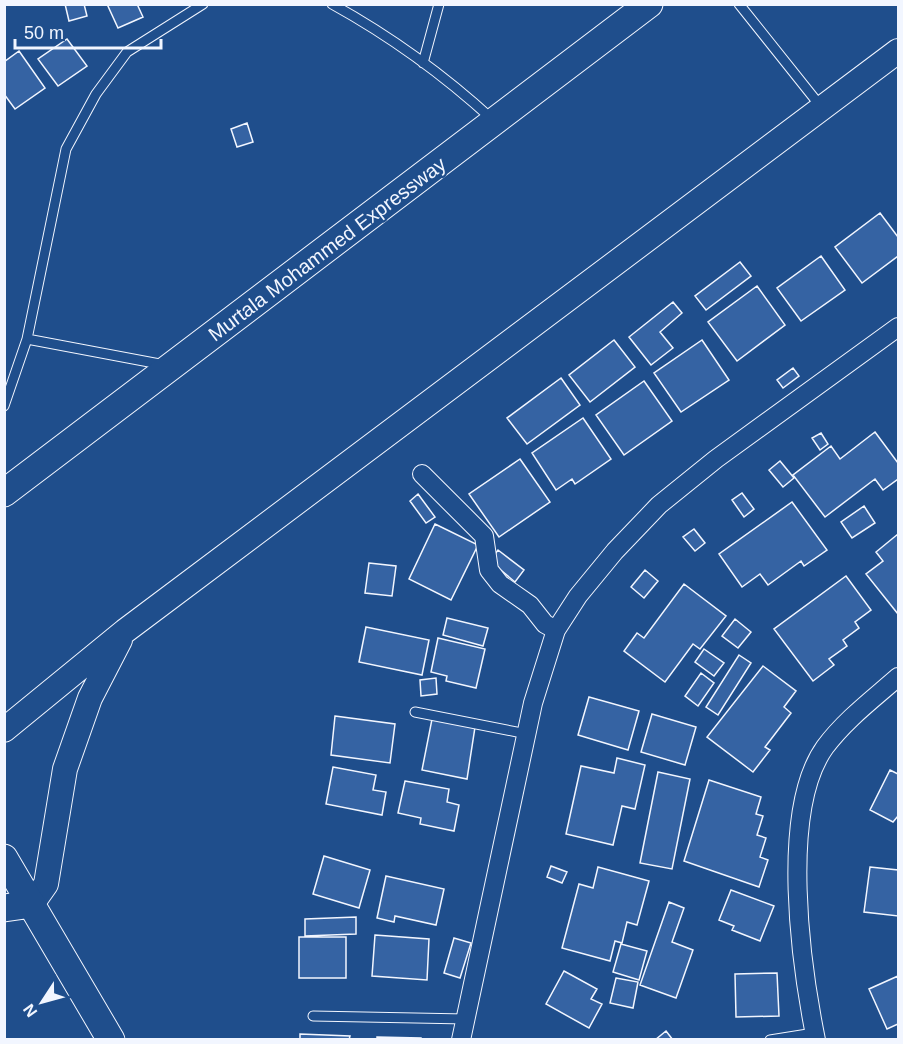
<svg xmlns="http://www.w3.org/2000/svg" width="903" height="1044" viewBox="0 0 903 1044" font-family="Helvetica,sans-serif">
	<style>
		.building { fill: #3563a3; stroke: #f2f6ff; stroke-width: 1.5 }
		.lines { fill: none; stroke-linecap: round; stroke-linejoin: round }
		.service-casing { stroke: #f2f6ff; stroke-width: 11 }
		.minor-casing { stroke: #f2f6ff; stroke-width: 20 }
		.secondary-casing { stroke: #f2f6ff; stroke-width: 26 }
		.primary-casing { stroke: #f2f6ff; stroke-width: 29 }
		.service { stroke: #1f4e8c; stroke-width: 9 }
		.minor { stroke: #1f4e8c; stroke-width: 18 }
		.secondary { stroke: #1f4e8c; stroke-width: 24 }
		.primary { stroke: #1f4e8c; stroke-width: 27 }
		.labels { text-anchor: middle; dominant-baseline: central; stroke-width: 4.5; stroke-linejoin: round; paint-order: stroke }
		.street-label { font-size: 20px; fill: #f2f6ff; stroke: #1f4e8c }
	</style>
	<rect width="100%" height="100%" fill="#1f4e8c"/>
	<path class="building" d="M65,4H84L87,16L69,21Z
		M107,4H137L143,17L118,28Z
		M67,39L87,66L58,86L38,59Z
		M19,51L45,88L15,109L4,94V62Z
		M247,123L253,142L237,147L231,129Z
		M880,213L898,237V256L862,283L835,247Z
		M821,256L845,290L801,321L777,288Z
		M740,262L751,276L706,310L695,296Z
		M757,286L785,325L737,361L708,322Z
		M673,302L682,313L660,332L673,348L651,365L629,337Z
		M614,340L635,367L590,402L569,375Z
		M702,340L729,380L681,412L654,373Z
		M793,368L799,376L783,388L777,380Z
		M561,378L580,405L527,444L507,418Z
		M644,381L672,421L624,455L596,415Z
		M583,418L611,459L575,484L572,479L556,490L532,453Z
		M875,432L898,463V479L883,490L875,479L825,517L793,475L831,446L840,459Z
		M821,433L828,444L820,450L812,438Z
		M520,459L550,502L499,537L469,494Z
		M780,461L794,478L783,487L769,470Z
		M742,493L754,509L744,517L732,500Z
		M418,494L435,517L426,523L410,501Z
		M792,502L827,550L804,566L801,561L768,585L760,574L742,587L719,554Z
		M864,506L875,523L852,538L841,522Z
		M435,524L478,545L451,600L409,579Z
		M694,529L705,543L695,551L683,537Z
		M898,534V614L866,574L883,561L876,552Z
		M498,550L524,570L515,582L490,561Z
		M369,563L396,566L392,596L365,593Z
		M645,570L658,581L644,598L631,587Z
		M846,576L871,610L855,622L859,628L843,640L847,646L829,659L834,665L813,681L774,629Z
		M684,584L726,616L700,649L693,644L665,682L624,651L637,633L644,638Z
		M447,618L488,628L483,646L443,635Z
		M735,619L751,632L738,648L722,636Z
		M366,627L429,640L422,675L359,662Z
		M438,638L485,649L476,688L446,681L447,676L431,672Z
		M704,649L724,663L714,676L695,662Z
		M739,655L751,663L718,715L706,707Z
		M763,666L796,691L784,707L791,713L765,747L770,750L753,772L707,737Z
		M701,673L714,683L698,706L685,696Z
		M436,678L437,694L421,696L420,680Z
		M589,697L639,711L628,750L578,735Z
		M652,714L696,727L685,765L641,752Z
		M335,716L395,724L390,763L331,755Z
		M432,719L475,727L467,779L422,770Z
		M617,758L645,765L635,809L622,806L613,845L566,834L581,766L614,773Z
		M333,767L376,775L373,790L386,792L382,815L326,804Z
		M890,770L898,774V816L893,822L870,810Z
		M658,772L690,779L672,869L640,863Z
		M709,780L761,797L756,814L763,816L757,835L766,838L760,857L768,860L759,887L684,861Z
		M405,781L449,789L447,802L459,805L454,831L420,824L421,818L398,813Z
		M324,856L370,870L359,908L313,894Z
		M551,866L567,872L562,883L547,877Z
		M598,867L649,881L637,925L627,922L622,943L615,941L610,961L562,948L579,884L593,888Z
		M870,867L898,870V916L864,912Z
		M386,876L444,889L436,925L395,916L394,922L377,918Z
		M731,890L774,906L760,941L732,930L734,926L719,920Z
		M669,902L684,908L672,942L693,950L676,998L640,985Z
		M356,917V934L305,936V919Z
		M375,935L429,939L427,980L372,976Z
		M299,937H346V978H299Z
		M454,938L471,943L460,978L444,973Z
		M621,944L647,951L639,980L613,972Z
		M564,971L597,989L591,999L602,1004L589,1028L546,1004Z
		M777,973L779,1016L736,1017L735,974Z
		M898,976V1024L887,1029L869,989Z
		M616,978L638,982L633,1008L610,1003Z
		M666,1031L673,1040H655Z
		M300,1034L350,1036L349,1040H300Z
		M377,1037L421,1038V1040H377Z"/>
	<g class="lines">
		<defs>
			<path id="service" d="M332,4C390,36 445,76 493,120
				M739,4L822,108
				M423,63L439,4
				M27,339L165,365
				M4,406L27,339L66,149L96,94L127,52L203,4
				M415,712L527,734
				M313,1016L466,1019
				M770,1040L814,1033"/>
			<path id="minor" d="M422,474L484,536L489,570L500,584L530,605L545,624L556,630
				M461,1040L533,703L556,630L578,596L615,551L659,505L716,459L898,327
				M816,1040C801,966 779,811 825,747C845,720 873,699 898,677"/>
			<path id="secondary" d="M4,730L125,631L898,51
				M32,904L46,884L65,769L90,698L120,640"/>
			<path id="primary" d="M4,493L649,4
				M4,858L111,1040
				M4,908L32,904"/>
		</defs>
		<use href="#service" class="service-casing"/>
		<use href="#minor" class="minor-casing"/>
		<use href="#secondary" class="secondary-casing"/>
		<use href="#primary" class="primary-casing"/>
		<use href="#service" class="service"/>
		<use href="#minor" class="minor"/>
		<use href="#secondary" class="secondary"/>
		<use href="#primary" class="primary"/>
	</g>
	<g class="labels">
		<g class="street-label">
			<text transform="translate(327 249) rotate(-37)">Murtala Mohammed Expressway</text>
		</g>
	</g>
	<rect width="903" height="1044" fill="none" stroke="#f2f6ff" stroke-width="12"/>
	<g transform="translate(42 1002) rotate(234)" stroke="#1f4e8c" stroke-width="4.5" paint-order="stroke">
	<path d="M0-4.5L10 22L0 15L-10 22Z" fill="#f2f6ff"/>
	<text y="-9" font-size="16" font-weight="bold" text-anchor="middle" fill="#f2f6ff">N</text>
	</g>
	<path d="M15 39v9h146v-9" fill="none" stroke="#f2f6ff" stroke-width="3"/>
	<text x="24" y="39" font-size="18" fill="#f2f6ff" stroke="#1f4e8c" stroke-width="4.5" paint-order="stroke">50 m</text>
</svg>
